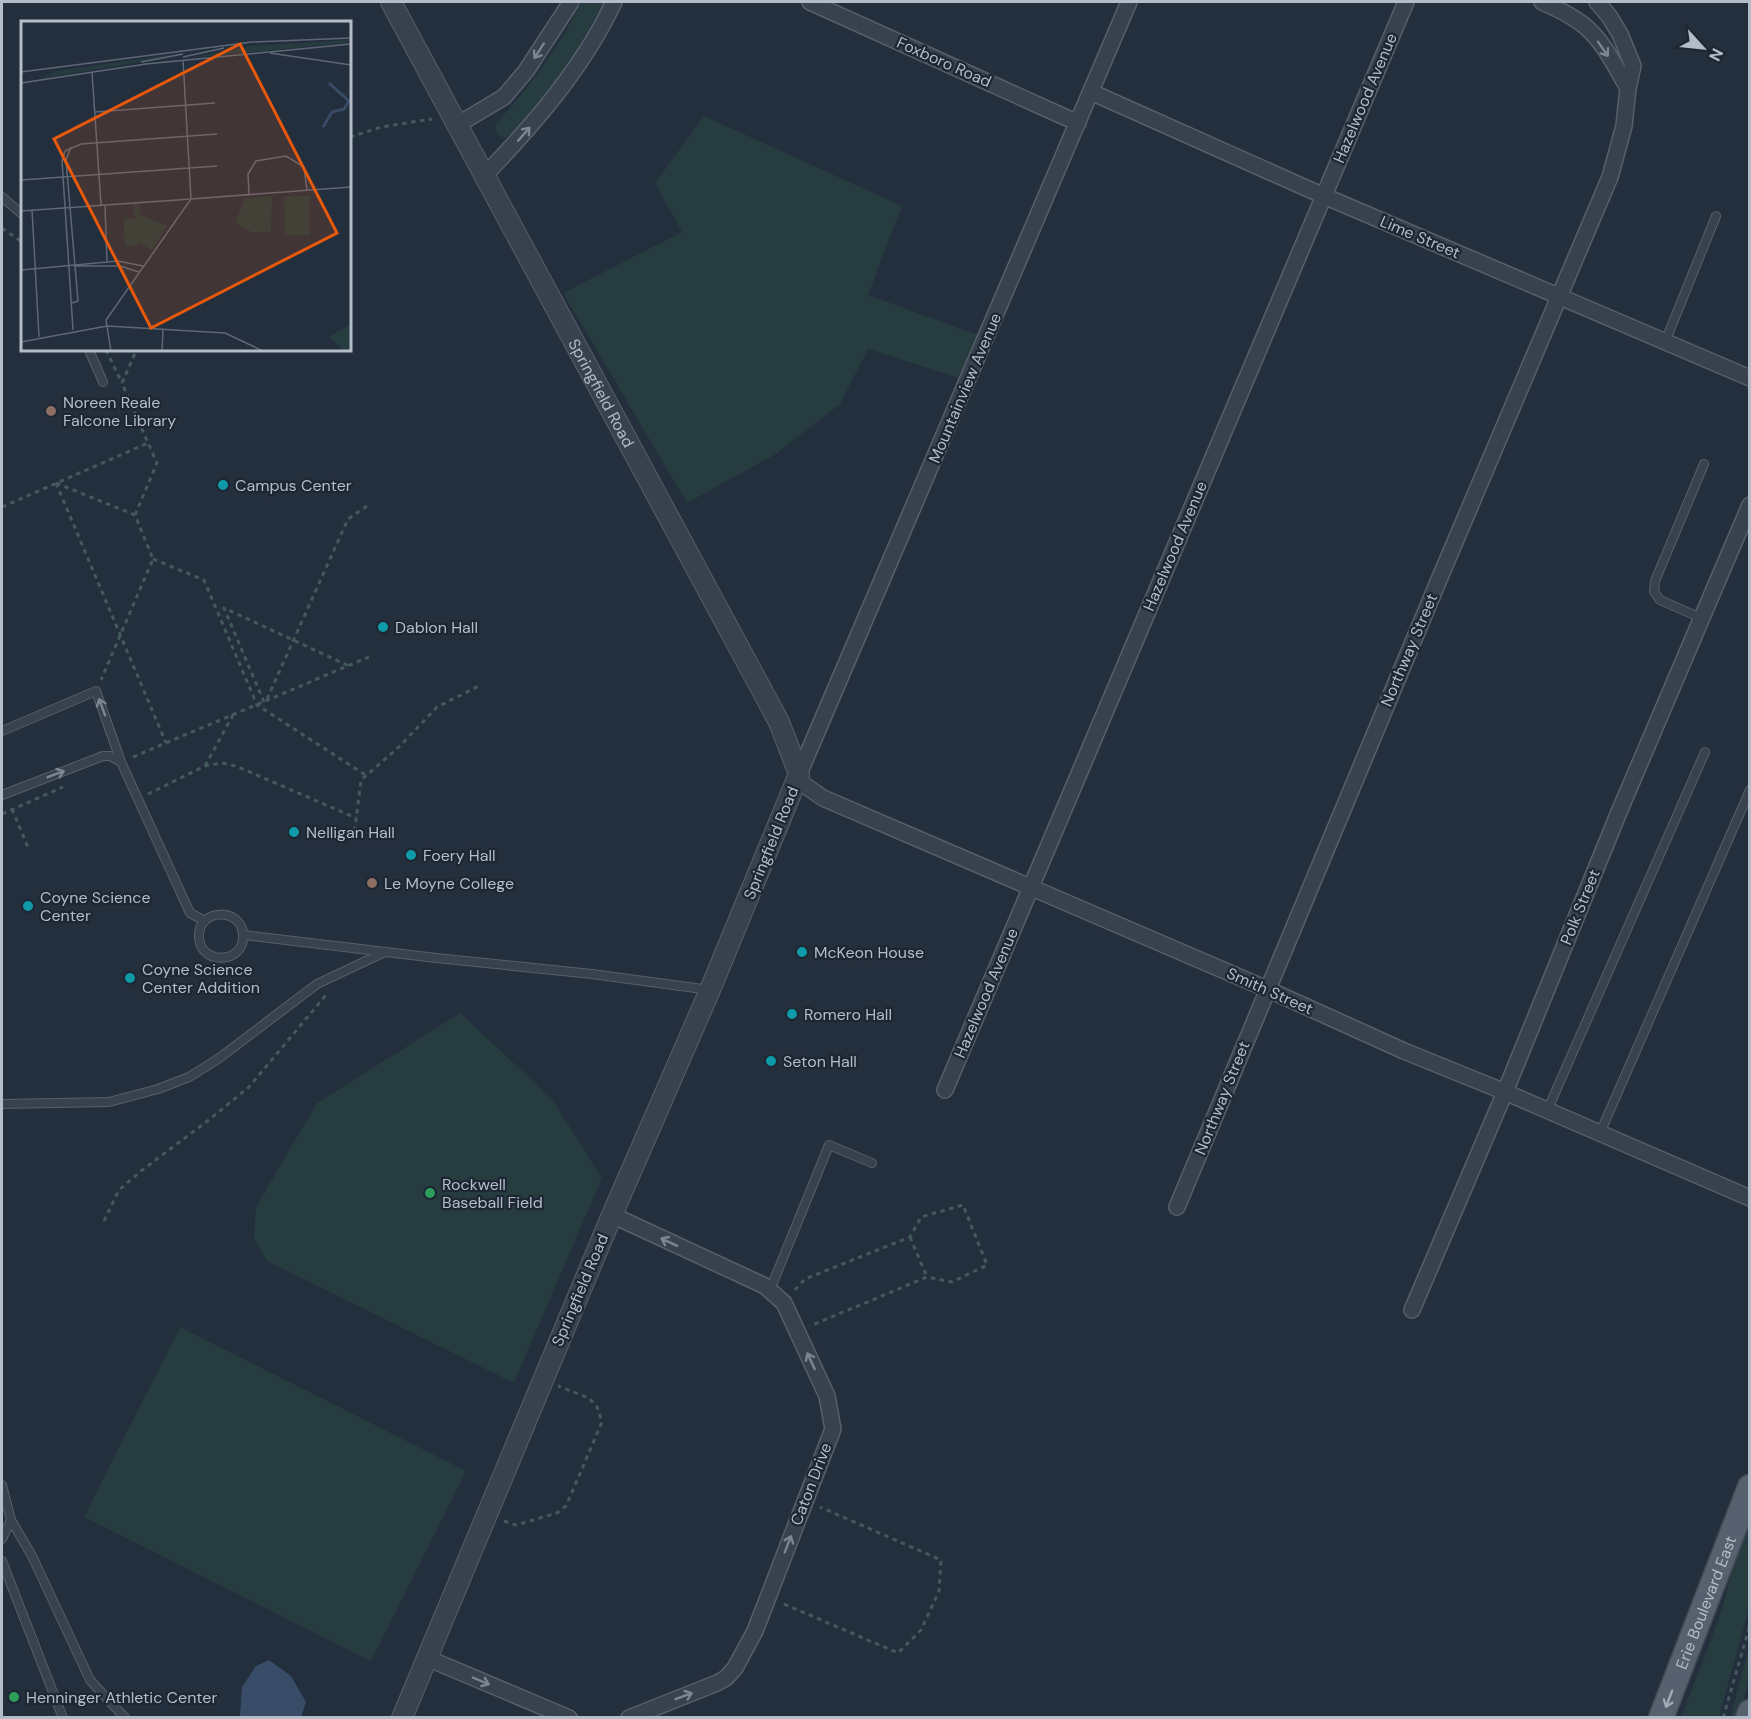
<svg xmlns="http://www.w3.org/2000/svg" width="1751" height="1719" viewBox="0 0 1751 1719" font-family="'DM Sans',sans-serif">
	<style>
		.green { fill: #263c3f }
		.water { fill: #394c67 }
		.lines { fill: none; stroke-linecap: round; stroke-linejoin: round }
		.service-casing { stroke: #565f6c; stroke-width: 10 }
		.minor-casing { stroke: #565f6c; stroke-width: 18 }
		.tertiary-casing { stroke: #565f6c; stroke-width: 22 }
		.primary-casing { stroke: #414a57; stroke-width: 27 }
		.path { stroke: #44595c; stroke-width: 3; stroke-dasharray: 4.5 4.5; stroke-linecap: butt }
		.service { stroke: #38414e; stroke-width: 8 }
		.minor { stroke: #38414e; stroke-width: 15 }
		.tertiary { stroke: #38414e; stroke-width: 20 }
		.primary { stroke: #56606e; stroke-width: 24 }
		.oneway { stroke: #7c8592 }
		.oneway2 { stroke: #a1aab7 }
		.education-dot { fill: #8d6e63; stroke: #1d2633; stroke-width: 2 }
		.culture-dot { fill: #0f9aa8; stroke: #1d2633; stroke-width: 2 }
		.leisure-dot { fill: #2e9e5b; stroke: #1d2633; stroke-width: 2 }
		.labels { text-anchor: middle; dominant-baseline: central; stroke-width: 4.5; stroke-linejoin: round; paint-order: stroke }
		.street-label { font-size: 16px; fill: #b4bcc9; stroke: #1d2633 }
		.poi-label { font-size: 16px; fill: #b4bcc9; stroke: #1d2633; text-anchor: start }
		.inset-river { fill: none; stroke: #394c67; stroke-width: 3 }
		.inset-road { fill: none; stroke: #5e6776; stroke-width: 1.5 }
		.view { fill: #e8590c; fill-opacity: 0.15; stroke: #e8590c; stroke-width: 3 }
		.inset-edge { fill: none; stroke: #b4bcc9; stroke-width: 3 }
	</style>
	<rect width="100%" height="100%" fill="#242f3e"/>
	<path class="green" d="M582,2H604L574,55L548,91L510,135L506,138C498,136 493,131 496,123C532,85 558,47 582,2Z
		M704,116L902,206L868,295L978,335L959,378L868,349L840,404L776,454L687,503L563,293L682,232L655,183Z
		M460,1013L552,1099L602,1178L514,1383L267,1261L254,1238L256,1207L317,1103Z
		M180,1327L466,1471L371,1661L84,1517Z
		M1749,1512V1608L1719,1717L1681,1718L1721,1613L1740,1538Z
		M1749,1648V1680L1739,1717L1730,1718Z"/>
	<path class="water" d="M269,1660L291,1676L306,1702L301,1717H240L242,1687L256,1666Z"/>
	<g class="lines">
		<defs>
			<path id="service" d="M2,197L22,214
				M1665,342L1716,216
				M89,350L103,382
				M1701,618L1660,600L1654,592L1655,581L1704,464
				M2,731L96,691L121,762L190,913L205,921
				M2,795L103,756H110L121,762
				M243,935C245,964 200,966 199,937C197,908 242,907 243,935L436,958L592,974L710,990
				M2,1104L109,1102L158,1089L189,1077L218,1059L317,984L385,952
				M1547,1111L1705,752
				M1600,1133L1750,790
				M770,1290L829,1145L872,1163
				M2,1485L11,1520L32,1556L90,1680L125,1718
				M2,1539L11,1520
				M2,1561L63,1718"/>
			<path id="minor" d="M810,2L1078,123
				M1129,2L799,774L803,784L823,798L1267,989L1404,1051L1505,1092L1750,1198
				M1542,2C1556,8 1576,18 1587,28C1605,44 1616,68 1628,88
				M1091,92L1324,196L1750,378
				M457,125L504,97L526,71L571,2
				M484,176C534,124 583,68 614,2
				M945,1090L1406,2
				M1177,1207L1438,582L1610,177L1624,126L1628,88L1633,66L1620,34L1609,16L1597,2
				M612,1215L765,1286L784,1303L827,1396L833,1429L755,1631L735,1668L726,1678L717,1683L629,1718
				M1412,1310L1505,1092L1619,812L1750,505
				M427,1658L569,1718"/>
			<g id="tertiary">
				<path id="s1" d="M391,2L779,722L799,774L710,990L612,1215L402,1718"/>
			</g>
			<g id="primary">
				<path id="s2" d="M1661,1718L1750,1487"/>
				<path d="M1748,1718L1750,1712"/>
			</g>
		</defs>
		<use href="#service" class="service-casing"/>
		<use href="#minor" class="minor-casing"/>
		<use href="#tertiary" class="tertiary-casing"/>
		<use href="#primary" class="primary-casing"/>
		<path class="path" d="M350,137L381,127L432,119
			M2,228L22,242
			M106,350L122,383
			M56,483L166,743
			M56,483L135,515L153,559L101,680
			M2,507L148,443L122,383L136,351L139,350
			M135,515L157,463L148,443
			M153,559L204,580L257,705L367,776
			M267,699L348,519L367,506
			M264,702L224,608L349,666
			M133,757L369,657
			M205,766L233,715
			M148,794L205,766L222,763L236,766L356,818
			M12,809L29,850
			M2,814L63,787
			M340,843L355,828L361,780L400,746L437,707L481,685
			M104,1221L119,1190L141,1171L210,1119L249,1087L326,995
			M910,1237L927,1277
			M795,1290L805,1279L910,1237L921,1217L963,1205L987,1265L952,1282L927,1277L810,1326
			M504,1521L516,1525L557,1513L566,1506L602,1422L597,1407L589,1398L558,1386
			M784,1604L898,1653L921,1630L939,1591L941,1560L820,1507
			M1723,1718L1750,1625"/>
		<use href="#service" class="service"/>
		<use href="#minor" class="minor"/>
		<use href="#tertiary" class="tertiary"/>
		<use href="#primary" class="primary"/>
	</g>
	<defs><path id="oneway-shaft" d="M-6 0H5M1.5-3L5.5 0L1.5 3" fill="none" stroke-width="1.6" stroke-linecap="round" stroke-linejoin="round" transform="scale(1.5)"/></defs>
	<g class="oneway">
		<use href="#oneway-shaft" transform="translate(1603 49) rotate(55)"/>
		<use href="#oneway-shaft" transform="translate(539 51) rotate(123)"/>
		<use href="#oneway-shaft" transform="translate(524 134) rotate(-49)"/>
		<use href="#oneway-shaft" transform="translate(102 707) rotate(-110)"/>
		<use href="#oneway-shaft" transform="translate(56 774) rotate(-21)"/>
		<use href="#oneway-shaft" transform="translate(669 1242) rotate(-155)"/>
		<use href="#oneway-shaft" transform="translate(811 1361) rotate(-115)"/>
		<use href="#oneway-shaft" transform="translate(788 1544) rotate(-69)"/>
		<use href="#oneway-shaft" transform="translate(481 1681) rotate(23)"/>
		<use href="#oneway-shaft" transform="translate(684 1696) rotate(-21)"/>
	</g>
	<use class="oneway2" href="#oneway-shaft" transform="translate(1669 1699) rotate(111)"/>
	<g class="education-dot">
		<circle cx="51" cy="411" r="6"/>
		<circle cx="372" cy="883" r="6"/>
	</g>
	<g class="culture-dot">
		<circle cx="223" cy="485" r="6"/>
		<circle cx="383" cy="627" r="6"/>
		<circle cx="294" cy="832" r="6"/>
		<circle cx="411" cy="855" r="6"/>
		<circle cx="28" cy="906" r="6"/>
		<circle cx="802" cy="952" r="6"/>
		<circle cx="130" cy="978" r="6"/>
		<circle cx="792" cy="1014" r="6"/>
		<circle cx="771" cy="1061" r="6"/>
	</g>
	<g class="leisure-dot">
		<circle cx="430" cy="1193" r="6"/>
		<circle cx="14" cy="1697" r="6"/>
	</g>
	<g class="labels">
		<g class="street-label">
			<text transform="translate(944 62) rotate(24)">Foxboro Road</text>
			<text transform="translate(1365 98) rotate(-67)">Hazelwood Avenue</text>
			<text transform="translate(1420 237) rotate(23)">Lime Street</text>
			<text transform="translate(965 388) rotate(-67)">Mountainview Avenue</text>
			<text stroke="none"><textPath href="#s1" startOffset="444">Springfield Road</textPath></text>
			<text transform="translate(1175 546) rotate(-67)">Hazelwood Avenue</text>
			<text transform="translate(1409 650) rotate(-67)">Northway Street</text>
			<text transform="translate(771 843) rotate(-68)">Springfield Road</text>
			<text transform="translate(1580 907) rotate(-68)">Polk Street</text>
			<text transform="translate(1270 991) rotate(24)">Smith Street</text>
			<text transform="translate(986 993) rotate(-67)">Hazelwood Avenue</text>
			<text transform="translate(1222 1098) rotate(-68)">Northway Street</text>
			<text transform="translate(580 1290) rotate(-67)">Springfield Road</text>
			<text transform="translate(811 1484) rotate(-69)">Caton Drive</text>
			<text stroke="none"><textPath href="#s2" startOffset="124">Erie Boulevard East</textPath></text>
		</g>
		<g class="poi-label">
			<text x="63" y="402">Noreen Reale<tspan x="63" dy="18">Falcone Library</tspan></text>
			<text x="235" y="485">Campus Center</text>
			<text x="395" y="627">Dablon Hall</text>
			<text x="306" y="832">Nelligan Hall</text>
			<text x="423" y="855">Foery Hall</text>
			<text x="384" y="883">Le Moyne College</text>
			<text x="40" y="897">Coyne Science<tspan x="40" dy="18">Center</tspan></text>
			<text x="814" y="952">McKeon House</text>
			<text x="142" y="969">Coyne Science<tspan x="142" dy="18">Center Addition</tspan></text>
			<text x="804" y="1014">Romero Hall</text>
			<text x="783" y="1061">Seton Hall</text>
			<text x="442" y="1184">Rockwell<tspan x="442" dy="18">Baseball Field</tspan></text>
			<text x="26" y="1697">Henninger Athletic Center</text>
		</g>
	</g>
	<g transform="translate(21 21)">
		<rect width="330" height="330" fill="#242f3e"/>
		<path d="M330,19L323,22L168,37L231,25ZM156,33L102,44L21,57L35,50ZM251,175L250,211L232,212L214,201L224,177ZM263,175H289V214H264ZM118,182L120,194L146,205L131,230L118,221L114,226L104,224L102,198L114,197L112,183ZM330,290V330H323L308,316L328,304Z" fill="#263c3f"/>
		<path class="inset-river" d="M302,106L311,91L323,88L328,80L308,62"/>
		<path class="inset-road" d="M249,32L330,44M162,36L203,27M120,41L162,33M0,51L231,21L330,17M71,51L80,184M0,62L125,43L330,23M74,91L194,82M50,126L45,139L57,280L51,282M0,159L196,145M228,174L227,153L235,140L265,135L283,146L286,169M84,184L86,240M11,189L18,316M0,190L170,178L162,39M53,245H99L118,251M0,249L97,240L122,245M52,309L41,140L44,130L60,123L196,113M0,321L86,305L204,312L242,330M90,330L85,299L170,178L330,166M141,330L142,308"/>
		<path class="view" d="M219,23L316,212L130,307L33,118Z"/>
		<rect width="330" height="330" class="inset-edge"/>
	</g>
	<rect width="1751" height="1719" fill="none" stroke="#b4bcc9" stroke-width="6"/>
	<g transform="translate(1703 48) rotate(117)" stroke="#1d2633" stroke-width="4.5" paint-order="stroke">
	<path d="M0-4.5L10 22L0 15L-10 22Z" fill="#b4bcc9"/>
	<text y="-9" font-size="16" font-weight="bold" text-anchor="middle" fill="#b4bcc9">N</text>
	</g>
</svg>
